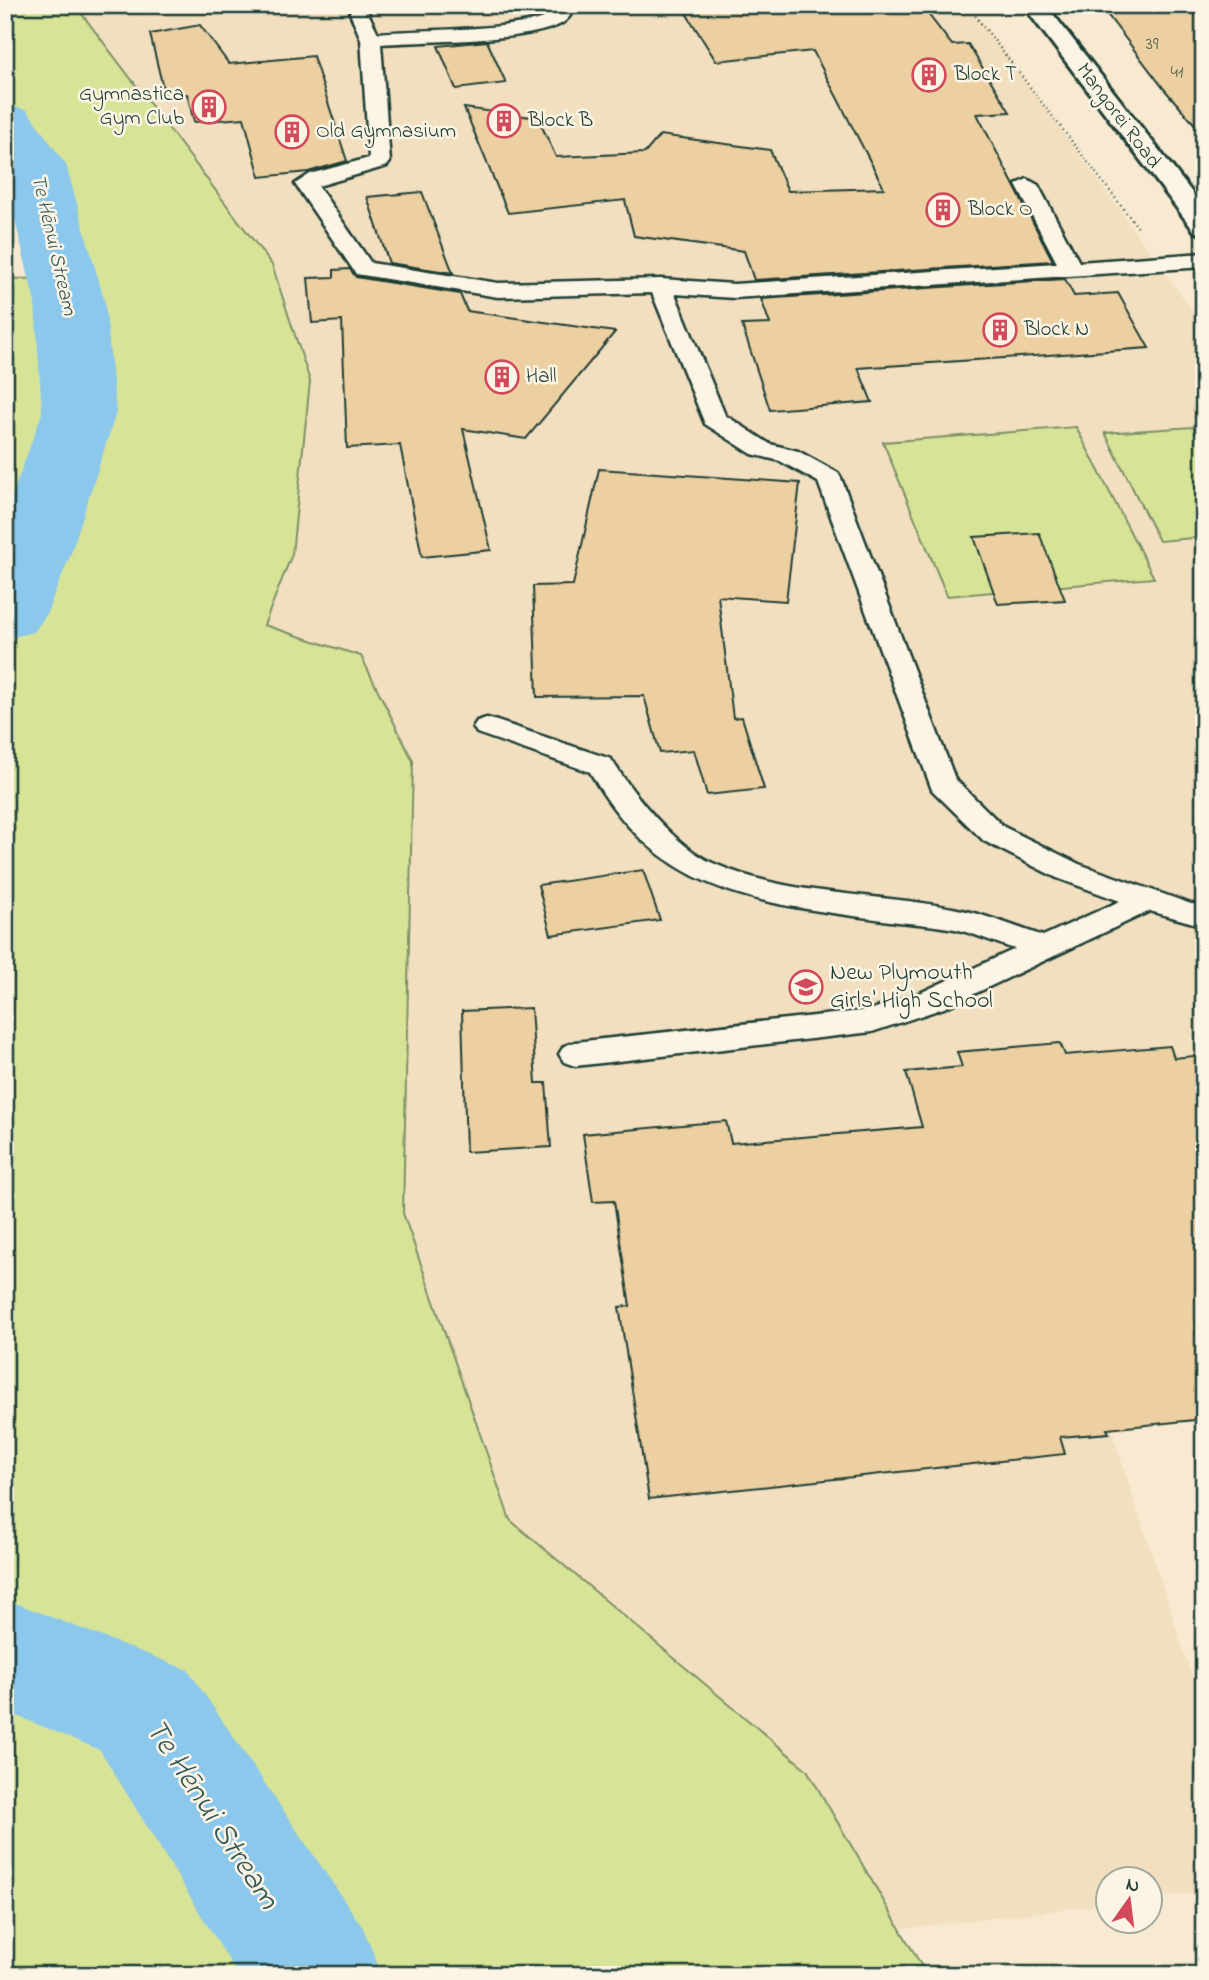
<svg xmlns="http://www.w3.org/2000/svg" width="1209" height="1980" viewBox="0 0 1209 1980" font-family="'Indie Flower',sans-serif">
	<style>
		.built { fill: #f1dfc0 }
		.green { fill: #d7e497; stroke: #7b9066; stroke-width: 2 }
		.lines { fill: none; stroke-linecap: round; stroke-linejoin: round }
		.river { fill: #8cc7ec; fill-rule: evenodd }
		.building { fill: #edd0a1; stroke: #1f3d34; stroke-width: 2 }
		.lane-casing { stroke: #1f3d34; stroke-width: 5 }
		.secondary-casing { stroke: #1f3d34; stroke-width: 6 }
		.path { stroke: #1f3d34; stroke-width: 2.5; stroke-dasharray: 1 3.5; stroke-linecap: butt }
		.lane { fill: #fcf5e5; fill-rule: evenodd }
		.secondary { fill: #fcf5e5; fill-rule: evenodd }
		.labels { text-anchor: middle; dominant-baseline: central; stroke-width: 5; stroke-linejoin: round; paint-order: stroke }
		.far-number-label { font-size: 18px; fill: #52624f }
		.far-poi-label { font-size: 21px; fill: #1f3d34; stroke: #fcf5e5; text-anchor: start }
		.far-street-label { font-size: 21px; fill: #1f3d34; stroke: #fcf5e5 }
		.far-water-label { font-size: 21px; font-style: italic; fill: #355959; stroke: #fcf5e5 }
		.poi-label { font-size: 24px; fill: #1f3d34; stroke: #fcf5e5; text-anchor: start }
		.near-water-label { font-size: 32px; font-style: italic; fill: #355959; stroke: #fcf5e5 }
	</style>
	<rect width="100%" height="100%" fill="#f8ead1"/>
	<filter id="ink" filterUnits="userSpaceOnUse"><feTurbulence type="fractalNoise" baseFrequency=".0143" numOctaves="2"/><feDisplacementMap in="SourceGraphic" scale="14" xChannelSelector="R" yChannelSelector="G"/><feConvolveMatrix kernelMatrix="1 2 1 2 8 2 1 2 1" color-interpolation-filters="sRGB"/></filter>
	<g filter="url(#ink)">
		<path class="built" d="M75,5H970L1204,326V1418L1111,1429L1204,1713V1892L1150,1899V1878H1108L1107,1904L900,1929L807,1770L510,1520L403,1213L412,761L361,656L264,625L292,554L272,265Z"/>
		<path class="green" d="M5,5H75L272,265L310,381L292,554L264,625L361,656L413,761L403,1213L510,1520L807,1770L927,1975H5V279L64,278L5,183Z
			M1076,427L1154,578L947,596L883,442Z
			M1193,427L1204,447V537L1159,541L1105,433Z"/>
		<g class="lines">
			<path class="river" d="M5,104L27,110L66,165L105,303L116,413L70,556L46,615L34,632L5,639V515L42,413L35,303L5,178Z
				M5,1599L188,1670L363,1928L382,1975H238L100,1750L5,1711Z"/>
		</g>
		<path class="building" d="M681,5H921L952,45L968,44L1010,112L977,114L1053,261L754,280L744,251L634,236L625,200L508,213L464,108L538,118L556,157L645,153L660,135L770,150L788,191L884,188L813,51L716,61Z
			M1100,5H1204V135L1164,89Z
			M200,25L229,64L313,56L347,161L308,172L260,177L244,118L194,122L187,94L165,96L150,34Z
			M487,41L506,83L456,89L438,46Z
			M422,192L453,273L389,263L367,197Z
			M350,269L356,277L460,294L467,311L615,332L526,439L463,429L491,550L422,557L400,445L347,448L342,321L312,323L308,278L334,277V270Z
			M1065,279L1074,296L1118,293L1149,348L858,368L872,402L770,410L742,325L770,324L761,299Z
			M599,469L800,483L786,601L718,596L733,718L742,717L764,789L707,795L694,750L660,753L644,696L537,697L533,586L573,585Z
			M1039,533L1065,600L998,604L974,537Z
			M643,870L660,920L551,935L538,885Z
			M531,1008L536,1083H546L551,1147L466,1152L462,1011Z
			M1060,1043L1065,1055L1170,1046L1174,1058L1204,1055V1419L1107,1429L1109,1433L1060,1437L1065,1454L649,1499L619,1307L630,1306L614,1201L593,1202L583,1134L726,1121L731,1143L922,1127L906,1072L962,1067L957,1052Z"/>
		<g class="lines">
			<defs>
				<path id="lane" d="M352,5H371L368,13L378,33C425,29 498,31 541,19C549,16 554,12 557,5H576C571,16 566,23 554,27C514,42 427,41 381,44L390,162L387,166L318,186L371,263L498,283L661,279L734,284L1057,263L1016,185L1027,179L1038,185L1079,262L1204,253V267L734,298L675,294L725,415L770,444L798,451L838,473L841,478L955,779L1004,827L1079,864L1191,904L1204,905V926L1150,911L944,1008L872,1032L575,1066L564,1062L559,1054L564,1046L575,1042L870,1010L922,992L1015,949C996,943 978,935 959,930C937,925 913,924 890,921C762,903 661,898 590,772L477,733L473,727L477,721L487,718L497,721L611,759C634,795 675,847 715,864C793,898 880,892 962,910C989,916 1016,927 1043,936L1120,901L1057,878L984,841L932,790L818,482L780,461L752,454L705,424L652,293L498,297L356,274L295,184L310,174L369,158L361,39L350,13Z"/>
				<path id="secondary" d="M1023,5H1046L1204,208V234L1195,232Z"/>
			</defs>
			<use href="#lane" class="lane-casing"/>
			<use href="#secondary" class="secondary-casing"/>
			<path class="path" d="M967,5L1139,229"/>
			<use href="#lane" class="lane"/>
			<use href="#secondary" class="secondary"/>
		</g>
	</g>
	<defs>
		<symbol id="building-ring" viewBox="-11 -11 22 22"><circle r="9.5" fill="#fcf5e5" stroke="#d1495b" stroke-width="1.5"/><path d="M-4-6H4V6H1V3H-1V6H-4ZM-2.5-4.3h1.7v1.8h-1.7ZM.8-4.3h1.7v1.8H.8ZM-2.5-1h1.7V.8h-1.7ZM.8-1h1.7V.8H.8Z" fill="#d1495b"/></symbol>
		<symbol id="school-ring" viewBox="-11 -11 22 22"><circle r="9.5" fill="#fcf5e5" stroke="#d1495b" stroke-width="1.5"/><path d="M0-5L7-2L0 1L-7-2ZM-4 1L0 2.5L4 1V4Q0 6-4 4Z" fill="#d1495b"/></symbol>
	</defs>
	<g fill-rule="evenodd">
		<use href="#building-ring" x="910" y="56" width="38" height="38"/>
		<use href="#building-ring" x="190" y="88" width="38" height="38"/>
		<use href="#building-ring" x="485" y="102" width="38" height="38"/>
		<use href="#building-ring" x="273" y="113" width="38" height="38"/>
		<use href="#building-ring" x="924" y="191" width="38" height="38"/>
		<use href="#building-ring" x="981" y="311" width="38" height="38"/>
		<use href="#building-ring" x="483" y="358" width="38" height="38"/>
		<use href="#school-ring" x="787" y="968" width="38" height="38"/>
	</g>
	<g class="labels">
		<g class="far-number-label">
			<text x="1152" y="45">39</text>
			<text x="1177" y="73">41</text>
		</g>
		<g class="far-poi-label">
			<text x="954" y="75">Block T</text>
			<text x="184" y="95" text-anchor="end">Gymnastica<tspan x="184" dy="24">Gym Club</tspan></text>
			<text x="528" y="121">Block B</text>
			<text x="316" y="132">Old Gymnasium</text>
			<text x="968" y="210">Block O</text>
			<text x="1024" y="330">Block N</text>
			<text x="526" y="377">Hall</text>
		</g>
		<g class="far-street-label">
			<text transform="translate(1118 116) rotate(53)">Mangorei Road</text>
		</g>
		<g class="far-water-label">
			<text transform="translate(53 245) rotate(77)">Te Hēnui Stream</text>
		</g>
		<g class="poi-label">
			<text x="830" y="973">New Plymouth<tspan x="830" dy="28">Girls' High School</tspan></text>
		</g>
		<g class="near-water-label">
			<text transform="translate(211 1815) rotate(57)">Te Hēnui Stream</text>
		</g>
	</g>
	<rect width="1209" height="1980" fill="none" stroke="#fcf5e5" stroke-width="28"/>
	<rect x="14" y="14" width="1181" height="1952" fill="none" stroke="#1f3d34" stroke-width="2.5" filter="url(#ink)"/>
	<g transform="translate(1129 1900) rotate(14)"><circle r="33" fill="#fcf5e5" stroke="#a4ab9e" stroke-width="2"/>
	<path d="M0-5L12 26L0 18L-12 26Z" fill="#d1495b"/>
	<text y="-10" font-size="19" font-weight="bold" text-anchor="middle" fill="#1f3d34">N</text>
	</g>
</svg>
